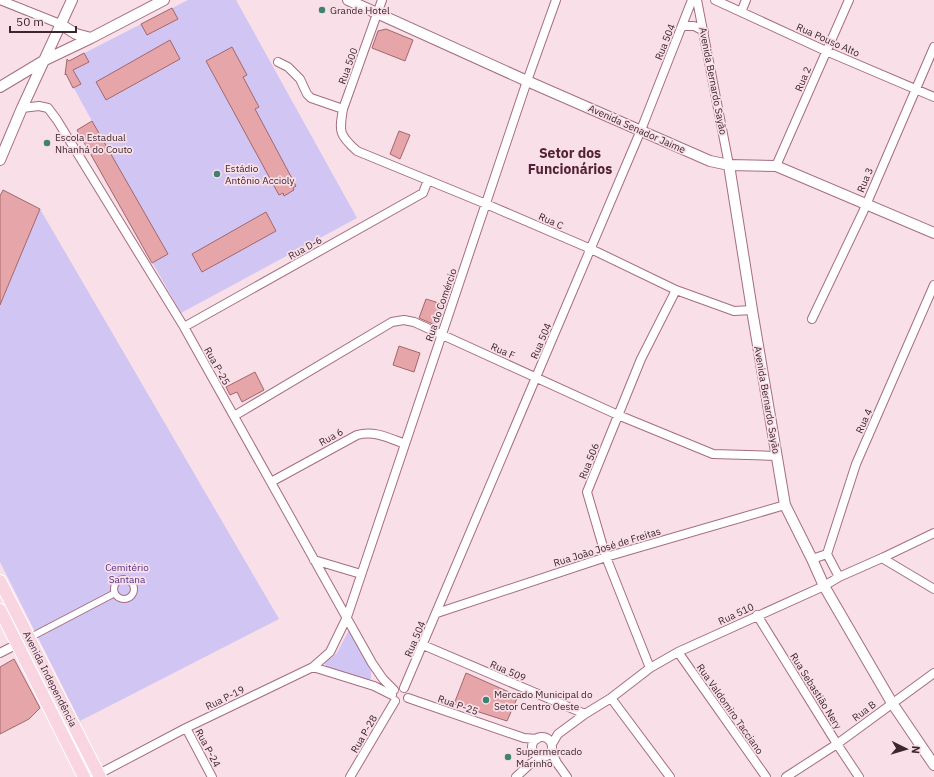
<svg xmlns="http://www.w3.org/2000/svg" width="934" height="777" viewBox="0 0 934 777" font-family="'IBM Plex Sans',sans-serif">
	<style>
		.green { fill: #d0c5f3 }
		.building { fill: #e6a5a8; stroke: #a3676b }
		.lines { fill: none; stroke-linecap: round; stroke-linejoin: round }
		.pedestrian-casing { stroke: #a66d82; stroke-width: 8 }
		.minor-casing { stroke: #a66d82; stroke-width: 10 }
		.tertiary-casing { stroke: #a66d82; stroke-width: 12 }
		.primary-casing { stroke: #fff; stroke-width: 14 }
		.pedestrian { stroke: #fff; stroke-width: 6 }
		.minor { stroke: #fff; stroke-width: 8 }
		.tertiary { stroke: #fff; stroke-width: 10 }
		.primary { stroke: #f9d4e1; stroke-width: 12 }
		.poi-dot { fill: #408272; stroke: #f9dfe7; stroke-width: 1.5 }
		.labels { text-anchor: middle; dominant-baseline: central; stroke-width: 3.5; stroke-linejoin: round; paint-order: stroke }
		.poi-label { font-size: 10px; fill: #3d262e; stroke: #f9dfe7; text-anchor: start }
		.street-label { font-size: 10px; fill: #3d262e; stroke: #f9dfe7 }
		.park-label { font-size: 10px; fill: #513189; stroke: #f9dfe7 }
		.district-label { font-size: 14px; font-weight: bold; fill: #532236; stroke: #f9dfe7 }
	</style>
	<rect width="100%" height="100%" fill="#f9dfe7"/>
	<path class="green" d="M188,0H236L357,218L181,313L77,130L92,121L65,72L67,62Z
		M40,209L279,619L80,721L0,562V306Z
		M349,630L371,670V678L368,681L326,667L325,663L337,653Z"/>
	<path class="building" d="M172,8L178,19L147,35L141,24Z
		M386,29L413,40L405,61L372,48L378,31Z
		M170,40L180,59L106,100L96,82Z
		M232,47L247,75L243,77L259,107L255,109L296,186L293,188L294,190L284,196L283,193L279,195L206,61Z
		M84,53L89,62L73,70L81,84L73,88L66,74L65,75L67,59L69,61Z
		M92,121L168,254L152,263L77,130Z
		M399,131L410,135L400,159L390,154Z
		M3,190L40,209L0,305V196Z
		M266,212L276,231L202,272L192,254Z
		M426,299L442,304L435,325L419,318Z
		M399,346L420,353L414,372L393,365Z
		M255,372L264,390L242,402L237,392L230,395L226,387Z
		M14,659L40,708L29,719L0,734V667Z
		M466,673L518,696L507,721L454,704Z"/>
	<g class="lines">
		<defs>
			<path id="pedestrian" d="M114 589a10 10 0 1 1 20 0a10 10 0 1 1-20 0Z
				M29,638L115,593"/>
			<path id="minor" d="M0,0L60,24
				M382,0L343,109C339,132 339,135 357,151L486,204L591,249L676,290L734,311L752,310
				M697,0L729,165
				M715,0L826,51L934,97
				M741,12L746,0
				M682,26H694L704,31
				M278,62L288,67L300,79L307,94L311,98L343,109
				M22,108L39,106L48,108L57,120L184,327L372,663L383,679L394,690
				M776,166L849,0
				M812,319L863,212L934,47
				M184,327L423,193L428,180
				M234,416L392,322L404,320L414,322L618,415L713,454L777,456
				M271,482L357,435C374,430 389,438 405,444
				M827,554L839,577
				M882,558L934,589
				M812,559L827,554L856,464L934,285
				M314,560L361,574
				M437,613L606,557L785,505
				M757,615L837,744L859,777
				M423,645L585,714
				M678,652L766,777
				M0,653L29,638
				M313,667L374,686L392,695
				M650,668L606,557L587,492L641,359L676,290
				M404,688L641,130L692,0
				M408,698L524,738L537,739
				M611,698L670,777
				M186,728L212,777
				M532 747a10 10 0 1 1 20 0a10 10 0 1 1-20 0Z
				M552,744L558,734L585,714L611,698L650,668L678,652L824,586L839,577L882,558L934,533
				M551,751L557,763L567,777
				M93,777L186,728L313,667L330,652L347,617L527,81L556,0
				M350,777L395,701
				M516,777L530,764L541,757
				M786,777L837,744L934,673"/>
			<path id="tertiary" d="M348,0L527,81L710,161L729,165L776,166L934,233
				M60,24L76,34L91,38
				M0,87L45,60L91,38L164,0
				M0,160L22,108L72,0
				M729,165L752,310L785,505L812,559L824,586L892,703L934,765"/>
			<path id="primary" d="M0,581L100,777
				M0,610L84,777"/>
		</defs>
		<use href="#pedestrian" class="pedestrian-casing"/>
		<use href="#minor" class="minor-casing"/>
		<use href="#tertiary" class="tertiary-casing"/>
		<use href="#primary" class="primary-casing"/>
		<use href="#pedestrian" class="pedestrian"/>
		<use href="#minor" class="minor"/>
		<use href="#tertiary" class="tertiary"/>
		<use href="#primary" class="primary"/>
	</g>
	<g class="poi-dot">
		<circle cx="322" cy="10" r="4"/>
		<circle cx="47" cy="143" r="4"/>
		<circle cx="217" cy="174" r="4"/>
		<circle cx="486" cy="700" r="4"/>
		<circle cx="508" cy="757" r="4"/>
	</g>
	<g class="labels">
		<g class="poi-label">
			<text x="330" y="10">Grande Hotel</text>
			<text x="55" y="137">Escola Estadual<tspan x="55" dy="12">Nhanhá do Couto</tspan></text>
			<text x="225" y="168">Estádio<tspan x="225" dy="12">Antônio Accioly</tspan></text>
			<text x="494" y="694">Mercado Municipal do<tspan x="494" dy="12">Setor Centro Oeste</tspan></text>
			<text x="516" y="751">Supermercado<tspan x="516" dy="12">Marinho</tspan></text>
		</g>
		<g class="street-label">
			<text transform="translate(828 40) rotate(24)">Rua Pouso Alto</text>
			<text transform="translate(665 42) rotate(-68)">Rua 504</text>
			<text transform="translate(348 66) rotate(-70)">Rua 500</text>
			<text transform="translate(803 79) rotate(-67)">Rua 2</text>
			<text transform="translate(713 81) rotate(79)">Avenida Bernardo Sayão</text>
			<text transform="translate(637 129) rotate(24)">Avenida Senador Jaime</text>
			<text transform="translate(865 180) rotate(-67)">Rua 3</text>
			<text transform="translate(551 221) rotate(24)">Rua C</text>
			<text transform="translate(305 248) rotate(-29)">Rua D-6</text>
			<text transform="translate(441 305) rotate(-71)">Rua do Comércio</text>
			<text transform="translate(541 341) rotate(-67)">Rua 504</text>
			<text transform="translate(503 351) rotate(24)">Rua F</text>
			<text transform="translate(217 366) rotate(61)">Rua P-25</text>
			<text transform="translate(767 400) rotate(80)">Avenida Bernardo Sayão</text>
			<text transform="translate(864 421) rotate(-66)">Rua 4</text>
			<text transform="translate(331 437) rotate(-29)">Rua 6</text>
			<text transform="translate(589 461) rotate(-68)">Rua 506</text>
			<text transform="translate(607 547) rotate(-17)">Rua João José de Freitas</text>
			<text transform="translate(736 614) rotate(-25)">Rua 510</text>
			<text transform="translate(415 639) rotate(-67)">Rua 504</text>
			<text transform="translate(508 671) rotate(23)">Rua 509</text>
			<text transform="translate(50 679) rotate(63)">Avenida Independência</text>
			<text transform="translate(816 691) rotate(58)">Rua Sebastião Nery</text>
			<text transform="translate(225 698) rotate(-26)">Rua P-19</text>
			<text transform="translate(458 705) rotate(19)">Rua P-25</text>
			<text transform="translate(730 709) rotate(55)">Rua Valdomiro Tacciano</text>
			<text transform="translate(864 711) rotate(-37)">Rua B</text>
			<text transform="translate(364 734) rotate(-60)">Rua P-28</text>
			<text transform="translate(208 748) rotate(62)">Rua P-24</text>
		</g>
		<g class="park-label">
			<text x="127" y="567">Cemitério<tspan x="127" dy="12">Santana</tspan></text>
		</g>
		<g class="district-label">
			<text x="570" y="153">Setor dos<tspan x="570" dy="16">Funcionários</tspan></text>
		</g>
	</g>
	<g transform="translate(906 749) rotate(95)" stroke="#f9dfe7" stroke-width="3" paint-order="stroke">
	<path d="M0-3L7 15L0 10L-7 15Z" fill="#3d262e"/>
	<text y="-6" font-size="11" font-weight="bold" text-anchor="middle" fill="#3d262e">N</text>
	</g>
	<path d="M10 26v6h66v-6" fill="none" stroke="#3d262e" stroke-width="2"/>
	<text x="16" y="26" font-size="12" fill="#3d262e" stroke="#f9dfe7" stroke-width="3" paint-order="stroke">50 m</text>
</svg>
